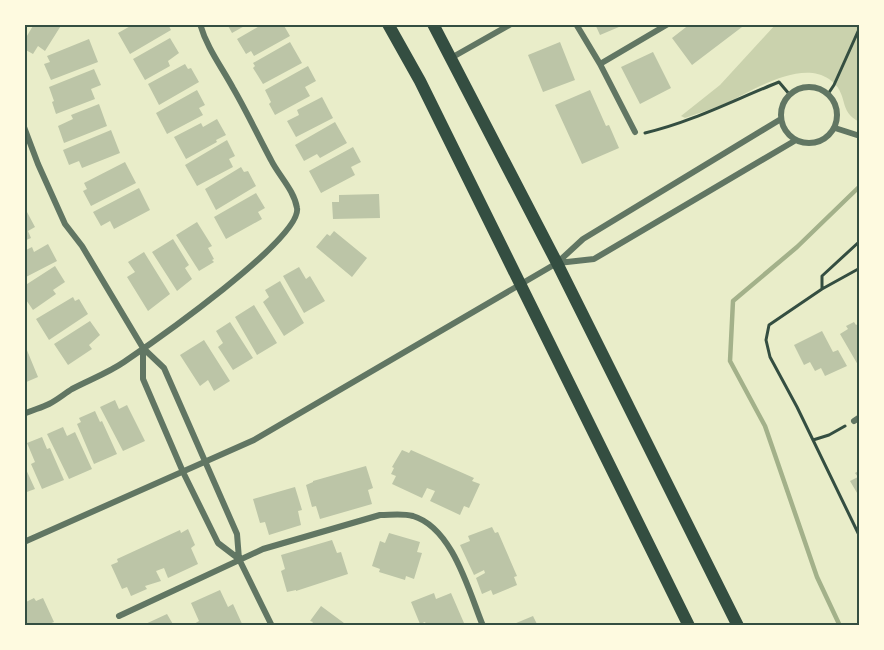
<svg xmlns="http://www.w3.org/2000/svg" width="884" height="650" viewBox="0 0 884 650" font-family="'PT Sans',sans-serif">
	<style>
		.green { fill: #cad2ad }
		.lines { fill: none; stroke-linecap: round; stroke-linejoin: round }
		.stream { stroke: #a3b18a; stroke-width: 4.5 }
		.building { fill: #bcc5a7 }
		.path { stroke: #344e41; stroke-width: 3 }
		.minor { stroke: #617663; stroke-width: 6 }
		.secondary { stroke: #344e41; stroke-width: 12 }
		.neatline { fill: none; stroke: #344e41; stroke-width: 2 }
	</style>
	<rect width="100%" height="100%" fill="#e9edc9"/>
	<path class="green" d="M776,24H860V122C837,112 850,93 829,79C801,60 755,89 729,102C715,108 699,113 685,118L681,116L720,85Z"/>
	<g class="lines">
		<path class="stream" d="M840,626L817,577L765,426L730,361L733,301L797,247L860,186"/>
	</g>
	<path class="building" d="M34,24H62L45,51L38,46L33,54L24,49V41Z
		M134,24H168L171,30L130,54L118,33Z
		M227,24H248L232,33Z
		M263,24H283L290,36L254,56L251,51L246,54L237,39Z
		M595,24H626L600,35Z
		M690,24H739L742,27L692,65L672,38Z
		M170,38L179,53L168,61L170,66L145,80L133,59Z
		M89,39L98,62L51,80L44,64L50,62L47,56Z
		M290,42L302,63L263,84L253,68L255,66L253,63Z
		M560,42L575,80L543,92L528,55Z
		M653,52L671,88L640,104L621,67Z
		M185,64L188,69L191,68L199,82L159,105L148,84Z
		M308,66L316,81L305,87L310,96L275,115L269,104L271,102L265,90Z
		M94,69L101,85L91,89L95,99L56,114L52,102L54,101L49,87Z
		M197,90L205,105L199,108L203,115L167,134L156,113Z
		M590,90L606,126L609,125L619,148L582,164L555,105Z
		M322,97L333,118L296,137L287,121L299,115L297,110Z
		M99,104L107,126L64,143L58,126L73,119L71,115Z
		M217,119L226,135L216,140L217,142L186,159L174,137L201,123L203,127Z
		M335,122L347,143L320,158L317,154L304,161L295,145Z
		M111,130L120,153L82,168L79,161L69,165L63,150Z
		M227,140L235,156L229,159L233,167L197,186L185,165Z
		M353,147L361,162L351,167L355,175L321,193L309,171Z
		M125,162L136,183L91,206L83,191L87,189L84,183Z
		M241,167L244,172L248,171L256,186L216,210L205,189Z
		M139,188L150,210L114,229L110,221L101,226L93,212Z
		M256,193L265,208L258,212L262,219L226,239L214,217Z
		M379,194L380,218L333,219L332,202H339V195Z
		M27,212L35,227L28,231L31,238L24,241V214Z
		M197,222L212,246L208,248L214,259L212,260L214,262L199,271L176,235Z
		M334,231L367,258L352,277L316,247L327,234L330,236Z
		M173,239L189,265L185,268L192,279L177,291L152,252Z
		M48,244L57,261L24,278V251L32,247L34,252Z
		M144,252L170,294L148,311L127,277L135,272L128,262Z
		M55,266L65,282L53,290L56,294L33,310L24,297V286Z
		M299,267L306,279L310,276L325,301L304,313L283,276Z
		M280,281L304,323L284,336L263,302L269,297L265,290Z
		M73,297L75,301L79,299L88,314L49,340L36,319Z
		M254,305L277,343L257,355L235,317Z
		M90,321L100,335L89,345L92,349L68,365L54,344Z
		M230,322L253,358L233,370L218,347L223,343L216,331Z
		M854,322L856,325L860,323V364L858,365L840,334L848,329L846,326Z
		M822,331L833,352L838,350L847,366L825,376L821,368L815,371L810,362L804,365L794,345Z
		M204,340L230,381L214,391L208,380L200,386L180,355Z
		M24,343L38,377L24,383Z
		M115,400L119,409L127,405L145,441L123,451L100,407Z
		M95,411L100,422L102,421L117,454L94,464L77,424L81,422L79,418Z
		M63,427L67,436L75,432L92,469L69,479L47,434Z
		M42,437L47,449L50,448L64,480L42,489L31,464L35,462L27,443Z
		M402,450L409,453L411,450L474,478L472,481L480,484L469,508L464,506L460,515L430,501L435,491L427,488L422,498L392,484L396,476L391,474L394,468L392,467Z
		M24,465L35,489L24,493Z
		M366,466L373,488L368,490L372,504L320,519L316,506L312,507L306,485L313,482V481Z
		M860,470V498L850,481L858,477L855,473Z
		M295,487L302,510L298,511L301,525L269,535L265,522L260,523L253,499Z
		M492,527L495,533L498,532L517,576L514,577L517,585L493,595L491,590L482,594L476,578L485,573L484,570L474,575L460,545L470,541L468,536Z
		M188,529L195,545L191,548L198,564L168,578L164,568L156,571L161,581L145,586L147,589L131,596L127,587L122,589L111,565L118,562L117,559L180,530L181,533Z
		M389,533L420,542L417,552L422,553L414,579L406,576L405,580L379,572L380,569L372,566L380,541L385,543Z
		M332,540L337,553L341,552L348,574L296,591V590L287,592L281,571L285,569L281,555Z
		M220,590L228,607L233,604L243,626H195L194,624L199,621L191,603Z
		M434,593L436,599L451,593L464,623L457,626H427L425,622L420,624L411,602Z
		M34,598L36,601L43,598L54,622L49,624L50,626H24V603Z
		M321,606L348,626H310L313,622L310,621Z
		M167,614L174,626H141Z
		M533,616L538,626H509Z"/>
	<g class="lines">
		<path class="path" d="M828,94L834,85L860,27
			M645,133C692,122 734,100 779,82L790,95
			M860,241L822,276V289L769,325L766,340L770,357L797,407L860,537
			M822,289L860,268
			M813,440L829,435L845,426"/>
		<path class="minor" d="M576,24L600,64L635,132
			M451,58L511,24
			M600,64L668,24
			M781 115a28 28 0 1 1 56 0a28 28 0 1 1-56 0Z
			M24,127L38,164L65,224L82,246L143,348L164,368L237,534L239,559L272,626
			M835,128L860,136
			M558,263L594,259L796,140
			M143,348V379L183,472L218,543L239,559
			M24,414C32,410 41,408 49,404C57,400 64,394 72,389C89,380 108,373 124,362C152,343 303,238 297,208C294,190 279,176 271,160C258,136 247,112 233,88C221,66 207,48 200,24
			M854,421L860,417
			M24,542L254,440L557,263L583,239L781,119
			M119,616L263,549L380,515C391,515 402,513 413,516C453,528 469,592 483,626"/>
		<path class="secondary" d="M388,24L420,81L689,626
			M433,24L557,263L738,626"/>
	</g>
	<rect width="884" height="650" fill="none" stroke="#fefae0" stroke-width="51"/>
	<rect x="26" y="26" width="832" height="598" class="neatline"/>
</svg>
